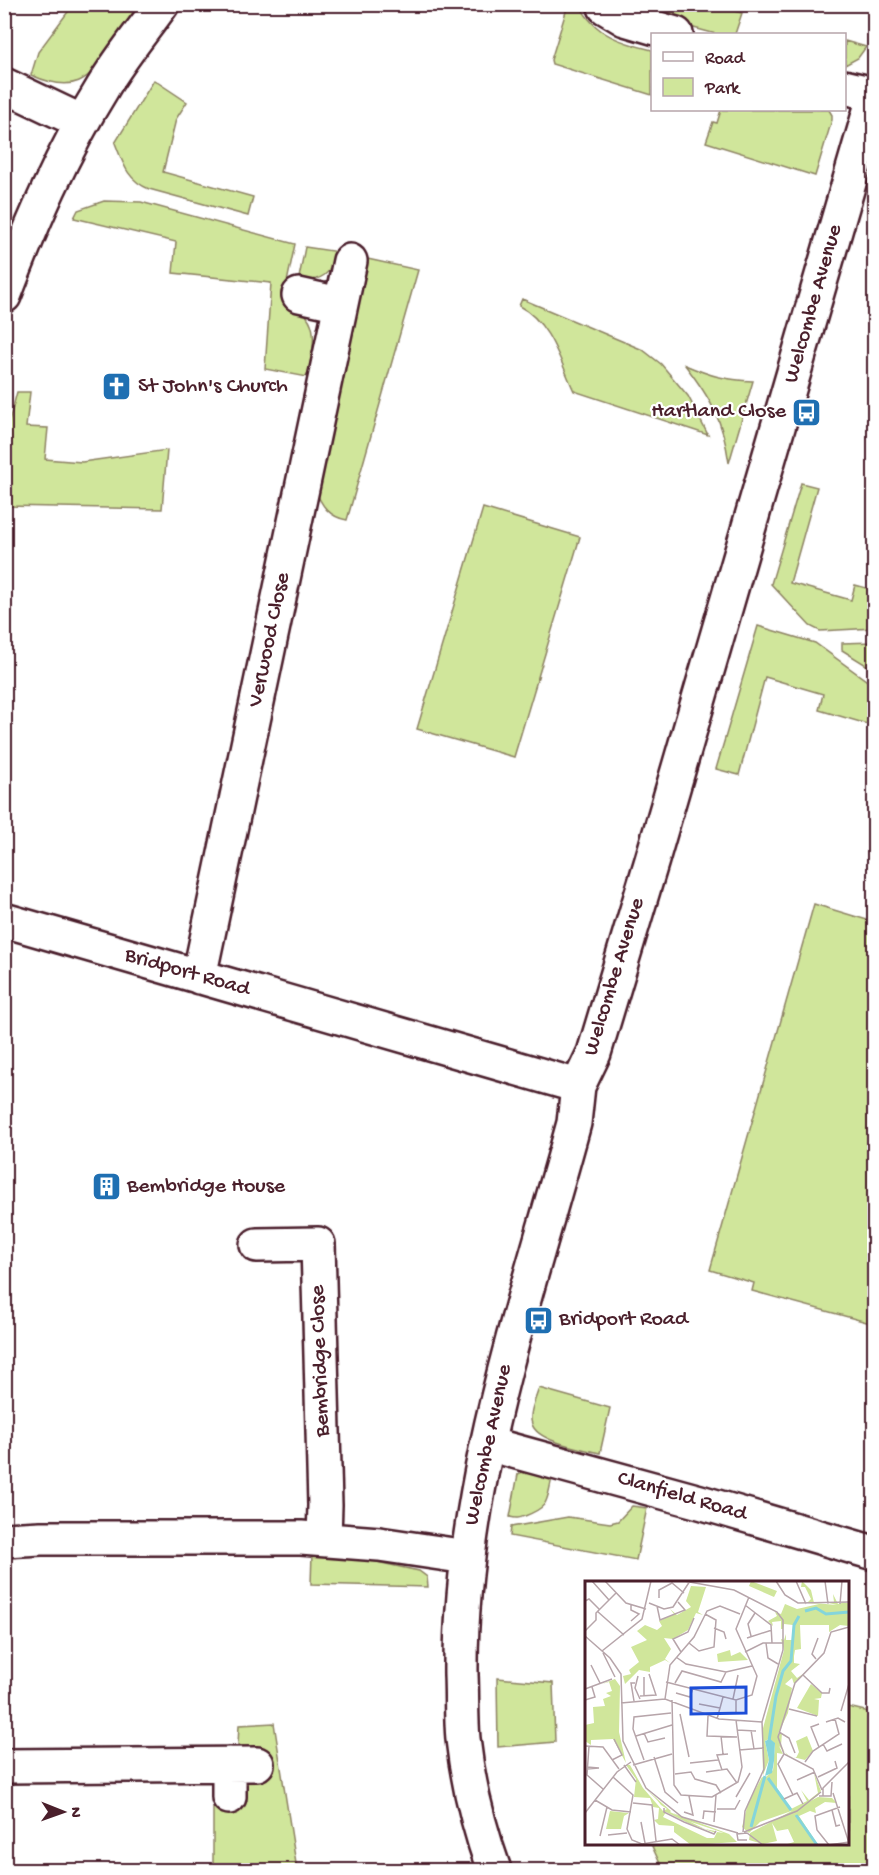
<svg xmlns="http://www.w3.org/2000/svg" width="879" height="1875" viewBox="0 0 879 1875" font-family="'Gochi Hand',sans-serif">
	<style>
		.green { fill: #d0e69b; stroke: #8d8263; stroke-width: 1.5 }
		.lines { fill: none; stroke-linecap: round; stroke-linejoin: round }
		.street-casing { stroke: #4a1f2b; stroke-width: 38 }
		.secondary-casing { stroke: #4a1f2b; stroke-width: 38 }
		.street { stroke: #fff; stroke-width: 33 }
		.secondary { stroke: #fff; stroke-width: 33 }
		.labels { text-anchor: middle; dominant-baseline: central; stroke-width: 4.5; stroke-linejoin: round; paint-order: stroke }
		.street-label { font-size: 22px; fill: #4a1f2b; stroke: #fff }
		.poi-label { font-size: 22px; fill: #4a1f2b; stroke: #fff; text-anchor: start }
		.inset-river { fill: none; stroke: #84d5db; stroke-width: 3 }
		.inset-road { fill: none; stroke: #b7a5aa; stroke-width: 1.5 }
		.view { fill: #1d4ed8; fill-opacity: 0.15; stroke: #1d4ed8; stroke-width: 3 }
		.inset-edge { fill: none; stroke: #4a1f2b; stroke-width: 3 }
	</style>
	<rect width="100%" height="100%" fill="#fff"/>
	<filter id="ink" filterUnits="userSpaceOnUse"><feTurbulence type="fractalNoise" baseFrequency=".0167" numOctaves="2"/><feDisplacementMap in="SourceGraphic" scale="12" xChannelSelector="R" yChannelSelector="G"/><feConvolveMatrix kernelMatrix="1 2 1 2 8 2 1 2 1" color-interpolation-filters="sRGB"/></filter>
	<g filter="url(#ink)">
		<path class="green" d="M73,5H142C132,19 122,33 112,47C88,82 74,94 31,75L38,52Z
			M568,5H580C594,35 623,43 652,50V95L552,64L551,60Z
			M624,5H710L742,13L735,34H716L631,11Z
			M845,41L866,47L858,58L845,65Z
			M154,80L187,102L176,119L163,172L253,197L248,216L149,189C127,180 123,163 115,143Z
			M721,110H829L832,115V120L815,176L706,142L713,122L717,123Z
			M104,201L141,202L295,244L283,301C324,314 314,345 307,377L265,369L271,283L173,273L176,242L74,218L78,210Z
			M305,247L339,252C330,275 323,280 298,283Z
			M363,258L418,270L347,520C329,517 321,505 315,489Z
			M522,299L643,350L661,364L688,396L708,435L574,391C560,361 550,322 519,306Z
			M685,365C711,376 725,380 753,381L729,463C723,420 711,399 685,365Z
			M17,392H30L26,427L48,428L45,459L82,462L167,450L162,509L5,506V436Z
			M801,483L817,487L790,583L851,600L855,585L874,590V628L820,631L810,626L771,584Z
			M483,508L580,537L514,757L417,729Z
			M758,626L815,643L874,686V726L819,710L823,694L765,677L739,775L716,769Z
			M874,642V670L842,650V643Z
			M814,904L874,922V1324L752,1291L754,1283L710,1270Z
			M539,1388L610,1408L600,1453C584,1449 537,1442 532,1424C528,1414 536,1398 539,1388Z
			M529,1469L552,1478C546,1502 550,1506 525,1516C519,1518 517,1519 510,1517L518,1474Z
			M632,1506L647,1508L636,1560L510,1536L511,1527L568,1517L610,1523L618,1521Z
			M312,1554L358,1558L419,1571L427,1577L428,1587L311,1584Z
			M497,1678L553,1683L555,1742L498,1747Z
			M848,1707L874,1713V1870H663L651,1844H848Z
			M274,1723L297,1870H213V1782L243,1780L259,1752L238,1745L239,1725Z"/>
		<g class="lines">
			<defs>
				<path id="street" d="M604,4L605,7L625,19L676,34
					M4,85L82,122
					M844,87L874,94
					M299,295L340,304
					M4,920L578,1086
					M199,977L350,261
					M257,1245L318,1244L325,1505L324,1539
					M488,1444L700,1502L874,1553
					M4,1540L41,1538H301L379,1544L467,1557
					M4,1766L257,1764
					M229,1797V1764
					M494,1870C479,1828 468,1784 463,1739C461,1718 462,1696 461,1675C459,1485 525,1304 574,1123L578,1086L594,1053L652,860L874,97"/>
				<path id="secondary" d="M4,296C32,223 62,153 103,87C120,58 142,32 162,4"/>
			</defs>
			<use href="#street" class="street-casing"/>
			<use href="#secondary" class="secondary-casing"/>
			<use href="#street" class="street"/>
			<use href="#secondary" class="secondary"/>
		</g>
	</g>
	<defs>
		<symbol id="church-square" viewBox="-11 -11 22 22"><rect x="-9" y="-9" width="18" height="18" rx="4" fill="#1f6fb2" stroke="#fff"/><path d="M-1.2-6h2.4v3.5h3.3v2.4h-3.3V6h-2.4V-.1h-3.3v-2.4h3.3Z" fill="#fff"/></symbol>
		<symbol id="bus-square" viewBox="-11 -11 22 22"><rect x="-9" y="-9" width="18" height="18" rx="4" fill="#1f6fb2" stroke="#fff"/><path d="M-5-6H5V4H4V6H2V4H-2V6H-4V4H-5ZM-3.5-4V0h7V-4ZM-3.5 1.2v1.5H-2V1.2ZM2 1.2v1.5H3.5V1.2Z" fill="#fff"/></symbol>
		<symbol id="building-square" viewBox="-11 -11 22 22"><rect x="-9" y="-9" width="18" height="18" rx="4" fill="#1f6fb2" stroke="#fff"/><path d="M-4-6H4V6H1V3H-1V6H-4ZM-2.5-4.3h1.7v1.8h-1.7ZM.8-4.3h1.7v1.8H.8ZM-2.5-1h1.7V.8h-1.7ZM.8-1h1.7V.8H.8Z" fill="#fff"/></symbol>
	</defs>
	<g fill-rule="evenodd">
		<use href="#church-square" x="100" y="370" width="33" height="33"/>
		<use href="#bus-square" x="790" y="396" width="33" height="33"/>
		<use href="#building-square" x="90" y="1170" width="33" height="33"/>
		<use href="#bus-square" x="522" y="1304" width="33" height="33"/>
	</g>
	<g class="labels">
		<g class="street-label">
			<text transform="translate(814 304) rotate(-74)">Welcombe Avenue</text>
			<text transform="translate(270 640) rotate(-78)">Verwood Close</text>
			<text transform="translate(187 973) rotate(16)">Bridport Road</text>
			<text transform="translate(615 977) rotate(-73)">Welcombe Avenue</text>
			<text transform="translate(321 1361) rotate(-92)">Bembridge Close</text>
			<text transform="translate(489 1445) rotate(-78)">Welcombe Avenue</text>
			<text transform="translate(682 1497) rotate(16)">Clanfield Road</text>
		</g>
		<g class="poi-label">
			<text x="138" y="387">St John's Church</text>
			<text x="786" y="412" text-anchor="end">Hartland Close</text>
			<text x="127" y="1187">Bembridge House</text>
			<text x="559" y="1320">Bridport Road</text>
		</g>
	</g>
	<g transform="translate(585 1581)">
		<rect width="264" height="264" fill="#fff"/>
		<path d="M166,0L192,10L189,16L164,5ZM217,0L226,9L229,22L252,24L244,22L249,21L248,13L253,23L264,20L259,22H264V45L255,44L244,51V44H215L216,68L210,69L209,75V82L215,83L206,90L212,97L221,91L209,103L207,97L200,103L207,107L203,132L193,153L197,152L196,165L202,174L211,177L214,171L211,160L222,155L228,170L220,179L204,175L194,165L198,173L192,172V207L206,228L222,220L216,209L224,219L233,212L229,192L236,210L232,215L215,227L175,241L164,252L157,246L163,222L177,196L180,197L188,189L189,180L183,172L188,162L189,175L190,164L189,162L184,158L180,160L184,179L178,194L177,151L199,69L196,58L199,59L201,53V59H208V44L199,43L198,48H196V40L187,41L188,45L183,40L192,35L190,31L196,33L200,23L212,28L234,23L222,22L226,18L220,6H216ZM106,5L121,6L113,31L118,34L111,32L103,49L88,58L79,57L86,68L80,78L85,82L80,79L65,86V91L54,89L40,103L38,95L46,93L44,89L54,81L46,66L62,59L52,50L60,44L72,49L77,45L74,40L89,33L85,28L92,34L106,26L101,20ZM145,69L146,75L155,71L163,79L133,81L132,73ZM30,98L35,105L34,151L41,182L28,158L6,159V164L0,160V144L9,142L8,126L20,125L18,118L26,115L21,112L27,110L24,101L17,103ZM226,103L237,112L236,117L229,118L234,119L233,135L212,127ZM41,184H45L58,207L78,230L82,228L76,224L72,219L61,208L86,230L85,231L120,248L130,250L131,252L105,243L81,231L78,236L122,257H129L132,251L139,252L106,241L95,236L88,232L144,253L152,261L106,264L89,251V245L74,244L69,239L73,238L74,227L68,226L65,217L49,216L51,198ZM233,216L247,217L252,222L240,221L230,227L231,232L225,230L214,235L233,264H199L209,261L203,248L192,250L187,242L192,260L178,263L164,259L165,252ZM25,230L44,232L39,235L36,248H21Z" fill="#d0e69b"/>
		<path d="M185,158L190,162L189,180L187,192L180,195L184,179L180,160Z" fill="#84d5db"/>
		<path class="inset-river" d="M220,30L231,27L241,33L264,31M184,160L191,115L198,90L206,80L209,44L214,35M183,197L206,229M211,234L232,264M166,246L180,195"/>
		<path class="inset-road" d="M7,0L24,19M20,0L41,22L61,28M99,0L149,9L192,31L198,39V69L177,141L179,188L160,230L158,251M191,0L200,14L213,22L264,21M211,0L221,23M240,0L243,23M74,17V9L87,2L99,12M0,20L4,18L14,28M64,22L79,28L88,26L105,0M255,23L257,0M160,24L186,44L187,62M72,25L75,39L100,29L93,21M12,30L39,54M46,40L54,33L46,29V24M129,47L139,51L141,58M0,50L11,39V32L31,12M0,55L25,77L36,93L38,160L61,207L97,236L153,252M166,55L163,43L170,32M162,57L187,49M104,62L114,70L129,66L131,39L120,33M181,62L183,77L193,83M17,70L57,38L66,0M96,71L88,58L103,51L109,37M160,71L178,62H198M18,72L30,96M91,76L101,83L141,91L167,85M231,78L227,73L233,57M6,84L15,102M218,94L237,112H244L245,107M53,95L50,107L55,118M81,101L151,119L167,114L172,95L151,48L164,16M90,102L97,90L136,101L141,91M0,108L27,98M91,112L105,116L108,107M55,115L71,114L64,93M59,115V96M80,118L85,84L109,56L122,30L135,25L155,33M148,118L153,94M0,119L10,116L7,106M87,119L89,204L96,214L127,216L153,201L157,186L151,139M151,119V132H158M49,120L46,102H50M36,122L80,118L134,138L177,141M114,123L135,127M204,128L232,135M256,130L264,103M95,133L104,176M123,135L122,155L152,156M132,138L138,116M241,141L253,137L260,141M152,149L171,150M166,149L169,168M194,151L204,157L210,172M59,152L63,161L80,157M51,155L87,144M136,155L138,173M238,163L242,170L257,163M0,165L18,166L34,188M4,165L2,194L18,208M234,166L226,146L234,143M154,169L179,167M199,173L193,183L208,214M69,176L80,211L93,222M27,179L37,174L29,158M59,179L48,148L49,136L86,132M220,181L228,170L254,153L250,138M105,182L133,179M39,184L51,201M48,184L87,173M2,188L14,187L2,186M137,189L132,174L143,173M121,191L142,188L152,202M90,193L106,191L110,198L131,204L136,212M28,196L48,214L42,248L47,259L57,263L87,258L95,264M233,196L252,187L250,180M212,199L230,191M237,209L228,188L199,173L193,156L210,102L239,72L246,51L264,46M248,212L264,262M234,215H246L247,201M238,215V207L264,181M151,216L165,192M199,218L212,212L218,223M10,219L27,229L46,231M48,222L67,224L71,260M79,227V231L99,241L129,253L131,250M132,228H150L155,219M247,229L251,245L255,244M99,231L108,234L104,215M0,232L32,191L46,181M118,238L119,230L131,231M56,241L60,262M129,241L131,214M159,251L212,230L236,211M23,254L42,252M15,255L22,226M162,259H153L152,253L162,252L178,264M244,264L232,249L230,235L255,226M244,264L264,261"/>
		<path class="view" d="M161,106V132L106,133V107Z"/>
		<rect width="264" height="264" class="inset-edge"/>
	</g>
	<rect width="879" height="1875" fill="none" stroke="#fff" stroke-width="24"/>
	<rect x="12" y="12" width="855" height="1851" fill="none" stroke="#4a1f2b" stroke-width="2" filter="url(#ink)"/>
	<rect x="651" y="33" width="195" height="78" fill="#ffffff" stroke="#b7a5aa" stroke-width="1.5"/>
	<rect x="663" y="52" width="30" height="9" fill="#ffffff" stroke="#b7a5aa" stroke-width="1.5"/>
	<text x="705" y="63" font-size="18" fill="#4a1f2b">Road</text>
	<rect x="663" y="78" width="30" height="18" fill="#d0e69b" stroke="#b7a5aa" stroke-width="1.5"/>
	<text x="705" y="93" font-size="18" fill="#4a1f2b">Park</text>
	<g transform="translate(63 1812) rotate(91)" stroke="#ffffff" stroke-width="4.5" paint-order="stroke">
	<path d="M0-4.5L10 22L0 15L-10 22Z" fill="#4a1f2b"/>
	<text y="-9" font-size="16" font-weight="bold" text-anchor="middle" fill="#4a1f2b">N</text>
	</g>
</svg>
